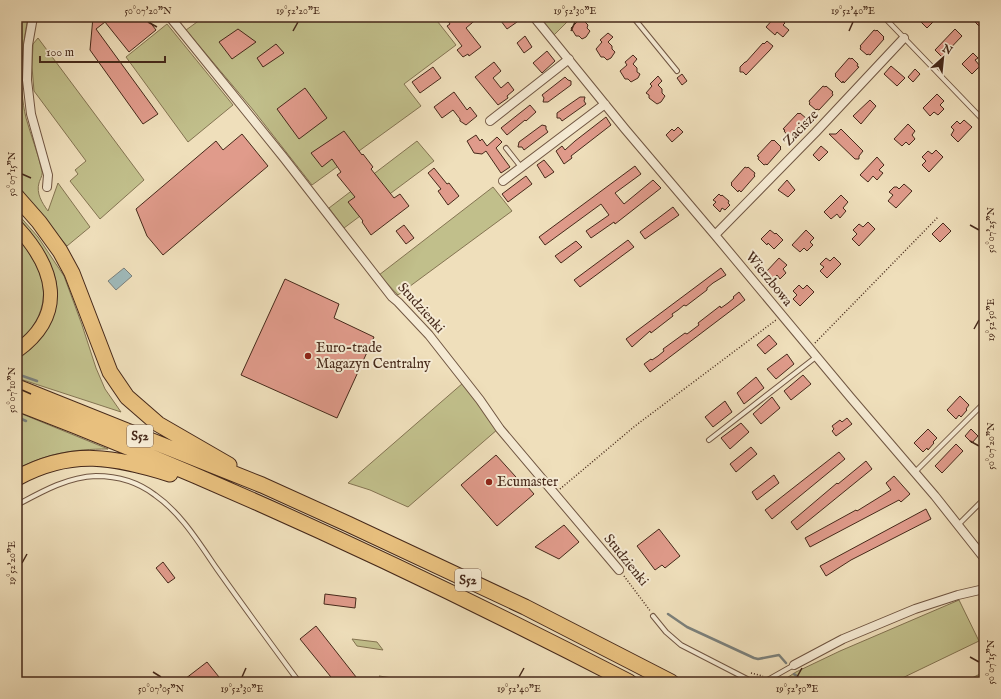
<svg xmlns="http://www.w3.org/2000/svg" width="1001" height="699" viewBox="0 0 1001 699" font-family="'IM FELL English',serif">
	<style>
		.green { fill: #c1bf8b; stroke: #847452 }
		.water { fill: #9fbabb; stroke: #7b807b }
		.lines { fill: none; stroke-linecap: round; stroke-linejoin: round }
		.stream { stroke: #7b807b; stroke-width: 2.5 }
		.building { fill: #e09b8b; stroke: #46291a }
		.service-casing { stroke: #705642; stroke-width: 6 }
		.minor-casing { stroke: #705642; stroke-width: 10 }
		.trunk-casing { stroke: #46291a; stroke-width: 15 }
		.motorway-casing { stroke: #46291a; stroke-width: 17 }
		.path { stroke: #46291a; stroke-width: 1.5; stroke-dasharray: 1 2; stroke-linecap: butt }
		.service { stroke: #f5ead3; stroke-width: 4 }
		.minor { stroke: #f5ead3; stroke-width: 8 }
		.trunk { stroke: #e8c07e; stroke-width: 13 }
		.motorway { stroke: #e8c07e; stroke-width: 15 }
		.ticks { fill: none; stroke: #46291a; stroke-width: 1.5 }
		.poi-dot { fill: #8f2418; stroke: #f5ead3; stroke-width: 1.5 }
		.labels { text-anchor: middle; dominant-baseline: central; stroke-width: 4; stroke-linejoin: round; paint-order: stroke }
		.shield { fill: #f5ead3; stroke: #7a6352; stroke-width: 1 }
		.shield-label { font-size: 13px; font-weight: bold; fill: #46291a }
		.street-label { font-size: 14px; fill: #46291a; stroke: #f5ead3 }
		.poi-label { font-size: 14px; fill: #46291a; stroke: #f5ead3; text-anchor: start }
		.neatline { fill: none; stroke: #46291a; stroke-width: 1.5 }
		.ticks-label { font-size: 10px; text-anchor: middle; fill: #46291a }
	</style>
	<rect width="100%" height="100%" fill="#efdfbb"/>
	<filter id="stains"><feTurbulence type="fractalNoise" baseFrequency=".005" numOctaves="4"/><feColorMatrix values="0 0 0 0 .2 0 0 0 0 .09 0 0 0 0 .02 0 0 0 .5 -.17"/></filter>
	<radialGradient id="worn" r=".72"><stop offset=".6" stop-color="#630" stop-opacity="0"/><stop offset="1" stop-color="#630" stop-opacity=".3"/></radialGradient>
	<path class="green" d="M17,17H28C22,50 18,84 26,118C31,136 38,153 42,171C43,175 40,179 39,183C36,193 42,203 48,211L58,183L90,227L67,246L30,202L17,183Z
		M204,17H434L456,45L404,84L421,106L312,185L254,111L186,30Z
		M539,17H572L554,35Z
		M167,24L233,105L188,142L126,57Z
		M38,38L144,180L100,219L70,181L78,174L75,170L86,161L34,91L32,67L33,44Z
		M417,141L434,161L344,228L329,208Z
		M493,187L512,211L398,295L379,275Z
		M17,213L38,237L64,276L82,325L96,368L105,389L121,412L17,378V357C30,352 41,340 47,328C72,285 46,251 17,219Z
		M17,236C38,264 54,289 35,323C30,331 25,338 17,344Z
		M463,383L498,429L408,507L370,490L348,483Z
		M17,412L27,416L108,449C74,449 48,453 17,469Z
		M959,600L979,641L894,682H791L785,679L796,672L840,651Z
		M352,639L377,642L383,650L357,646Z
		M984,672V682H964Z
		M379,676L406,680L408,682H384Z"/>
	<path class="water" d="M124,268L132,276L116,290L108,281Z"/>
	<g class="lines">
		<path class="stream" d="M17,374L37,381
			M17,417L26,421
			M668,614L687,627L754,658L758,659L779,655L786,663
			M794,674L805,682"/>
	</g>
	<path class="building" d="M93,17H146L156,30L129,52L105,22L96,29L158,114L143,124L90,50Z
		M454,17H479L466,28L481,47L469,56L468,54L463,57L457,50L462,46L447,26L450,24L448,21Z
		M498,17H514L517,22L507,29Z
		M775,17H779L785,23L783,25L789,30L783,37L777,32L775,35L766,27Z
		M923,17H938L927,28L920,21Z
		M970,17H984V21L979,26Z
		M581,18L588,25L587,28L590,31L586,37L582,39L579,36H576L571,28Z
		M238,29L256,42L232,59L219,42Z
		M955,29L962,36L942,57L935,50Z
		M874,30L876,31L877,30L884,37L883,38L884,39L870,55L868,54L867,55L860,49L861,47L860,46Z
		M608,33L613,37L608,42L612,46V49L615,52L611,58L607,60L604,57H601L596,49L602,42L600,40Z
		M525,36L532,47L524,53L517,43Z
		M767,41L773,46L770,50L746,75L743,72H740V67L745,62H746L763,43L764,44Z
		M276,44L284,53L263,67L257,58Z
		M547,51L555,61L542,73L533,63Z
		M973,53L978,58L975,60L980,66L972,74L962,64Z
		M633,55L637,59L633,64L637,68V72L640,74L638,78L631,82L628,79H625L620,71L627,65L625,62Z
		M849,58L851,59L852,58L858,64L857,66L859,67L844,83L843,81L842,83L835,76L836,75L835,74Z
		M494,62L501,71L493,78L501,88L508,82L514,90L507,96L508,98L498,105L475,77Z
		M891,66L905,78L897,86L884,74Z
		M433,67L441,78L420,93L412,82Z
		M915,69L920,74L913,82L908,77Z
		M682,74L687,81L682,85L677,78Z
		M658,76L662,81L658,85L662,89V93L665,96L661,102L657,104L649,98V95L646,93L652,86L650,84Z
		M565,77L568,80L571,81V85L548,102H543L544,98L542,95Z
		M823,86L825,87L826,86L833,92L832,93L833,95L819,110L817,109L816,110L809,104L810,103L809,101Z
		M305,88L327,118L299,139L277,109Z
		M454,92L467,110L470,107L477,116L466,125L460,121V119L453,110L442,118L434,107Z
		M937,94L944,101L940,105L944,109L938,115L934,112L930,116L923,108Z
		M580,97H585L584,101L586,104L562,121L560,118H557V113Z
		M870,100L876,106L861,124L853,116Z
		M530,105L536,112L526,121L525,120L507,135L501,128Z
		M798,113L799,114L800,113L807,119L806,121L808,122L793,138L792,136L790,138L784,131L785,130L783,129Z
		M606,117L611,125L571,156L572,158L564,164L556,151L562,146L565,150L575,141Z
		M964,120L972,127L958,142L951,135L954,130L951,127L957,121L960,124Z
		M908,124L915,131L912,135L915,139L909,145L906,142L902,146L894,139Z
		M542,125L546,126V129L548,132L524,150L522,147H518L519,142Z
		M678,127L683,132L672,142L666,135L672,129L674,131Z
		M841,129L863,151L859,156V159H855L829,134H836Z
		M344,131L362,155L363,154L373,167L371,169L394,198L400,194L409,206L371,235L362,222L363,221L348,202L355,197L337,175L341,172L332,159L322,167L311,153Z
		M242,134L268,166L163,255L147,236L136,209L216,141L223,150Z
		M476,135L480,141L482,139L487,146L497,137L502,142L496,148L510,167L501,173L486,151L482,154L474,153L467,141Z
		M772,140L773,141L774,140L781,147L780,148L781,149L767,165L766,164L764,165L758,159L759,157L757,156Z
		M821,146L828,152L819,161L813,155Z
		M936,150L943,157L929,172L922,165L926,161L922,157L928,151L932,154Z
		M877,157L884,165L879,170L883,173L877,180L873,176L868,182L860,175Z
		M544,160L554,172L545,178L537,165Z
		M635,166L641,174L615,193L624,204L653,180L661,188L615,224L614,222L591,238L586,231L609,215L601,204L545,245L539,237Z
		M745,167L747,168L748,167L755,173L754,175L755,176L741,192L739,190L738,192L731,185L732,184L731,183Z
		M434,168L447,184L449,183L459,196L448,205L438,191L441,189L428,173Z
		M526,176L532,184L508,202L502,194Z
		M787,180L795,190L788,197L778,190Z
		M904,184L912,191L896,208L888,201L893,195L889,192L894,187H897L899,189Z
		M719,194L721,196L722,195L729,201L728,203L730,205L725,210L722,208L720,212L713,205L716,202L713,200Z
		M841,195L848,202L843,208L846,211L840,218L837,214L831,219L824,212Z
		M673,207L679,215L645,239L640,232Z
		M868,222L875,229L859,246L852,239L857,234L853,230L859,224L863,227Z
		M943,223L951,231L940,242L932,234Z
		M404,225L414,238L406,244L396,231Z
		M770,230L775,234L776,233L783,240L774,249L768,243L767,245L761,239Z
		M806,230L814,238L810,242L813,245L807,251L804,248L800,252L792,245Z
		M628,240L634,247L580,287L574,280Z
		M576,241L582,247L561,263L555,256Z
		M834,257L841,264L827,278L820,271L824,267L820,264L826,258L830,261Z
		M779,258L787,265L783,269L786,273L780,279L777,275L773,279L766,272Z
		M721,268L726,275L713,283L707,288V290L686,306L684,305L678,310L672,314L673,316L651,333L650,331L632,347L626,339Z
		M285,279L339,304L334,318L374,337L337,418L241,375Z
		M799,285L803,289L807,285L814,292L800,306L793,299L797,295L793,291Z
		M739,292L745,300L650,372L644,364L651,359L652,360L658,356L664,351L663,349L685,333L687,334L699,325L698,323L720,306L721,308L728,303L734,298L733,297Z
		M769,335L777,344L765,354L757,345Z
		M787,354L794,364L776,379L767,369Z
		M803,375L811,384L791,400L784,391Z
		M756,377L764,388L744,404L737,393Z
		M960,396L969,405L966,409L967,410L961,417L959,415L956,419L947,410Z
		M772,397L780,408L761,424L753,414Z
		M725,401L732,412L713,427L705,417Z
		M847,418L852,424L836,436L832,431L834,429L832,426L840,420L842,422Z
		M741,423L749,432L730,449L721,438Z
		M928,429L937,438L933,442L934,443L928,450L927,448L923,452L914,443Z
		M971,429L978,436L972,443L965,436Z
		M956,444L963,451L942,473L935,466Z
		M751,447L757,454L736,472L730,464Z
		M839,452L845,459L772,519L765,510Z
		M496,455L525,487L527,486L534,494L497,526L461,485Z
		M866,461L872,469L797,530L791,522L837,483L838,484Z
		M774,475L779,483L757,500L752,492Z
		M894,476L910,494L901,502L899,500L810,547L805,538L856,510L857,511L891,490L886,483Z
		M926,509L931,519L851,560L826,576L820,566Z
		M564,525L579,542L559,559L535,547Z
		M659,529L680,556L665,568L662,565L655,570L637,546Z
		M163,562L175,578L168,583L156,568Z
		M325,594L356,598L355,608L324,604Z
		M316,626L360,682H335L300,639Z
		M207,662L223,682H181Z"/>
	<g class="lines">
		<defs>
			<path id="service" d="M633,17L677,71
				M884,17L984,121
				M506,148L521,167
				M709,440L816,357
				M915,472L984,403
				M17,505C41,492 67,477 96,476C117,476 138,482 155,495C181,513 199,543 217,569C244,607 271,644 299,682
				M958,525L984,499
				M653,616L666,632L681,645L753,682
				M764,682L794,665"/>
			<path id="minor" d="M33,17L28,45L27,80L31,114L48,175L47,187
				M170,17L284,158L392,297L398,302L429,335L480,400L500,429L619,570
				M534,17L625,129L715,235L851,398L935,496L984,558
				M490,121L569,59
				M503,181L605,104
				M715,235L815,133L904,38
				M794,665L843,639L915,609L958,595L984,589"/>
			<path id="trunk" d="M17,227C55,268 68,314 17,351"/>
			<path id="motorway" d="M17,197L39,222L60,251L72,273L110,372L127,397L158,424L229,465
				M17,387L262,485L348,524L525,607L671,682
				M17,403C226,483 430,579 629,682
				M17,478C72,448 114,457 170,474"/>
		</defs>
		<use href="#service" class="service-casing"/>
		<use href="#minor" class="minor-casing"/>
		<use href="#trunk" class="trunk-casing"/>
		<use href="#motorway" class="motorway-casing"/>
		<path class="path" d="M815,343L938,217
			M560,489L635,426L776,320
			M624,576L651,612
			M751,673L763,676"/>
		<use href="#service" class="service"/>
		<use href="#minor" class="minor"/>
		<use href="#trunk" class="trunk"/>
		<use href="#motorway" class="motorway"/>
	</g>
	<path class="ticks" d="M148,22L157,27M293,31L298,22M571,31L575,22M849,31L853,22M22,174L31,178M970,225L979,230M974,329L979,320M22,390L31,394M970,441L979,446M22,563L27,554M970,657L979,662M153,672L161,677M242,677L246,668M519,677L524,668M797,677L802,668"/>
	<g class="poi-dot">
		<circle cx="308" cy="356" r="4"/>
		<circle cx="489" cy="482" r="4"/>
	</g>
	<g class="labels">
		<g class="shield">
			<rect x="127" y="425" width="26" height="22" rx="3"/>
			<rect x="455" y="569" width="26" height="22" rx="3"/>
		</g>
		<g class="shield-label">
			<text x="140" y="436">S52</text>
			<text x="468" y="580">S52</text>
		</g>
		<g class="street-label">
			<text transform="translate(801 128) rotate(-46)">Zacisze</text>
			<text transform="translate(769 279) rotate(51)">Wierzbowa</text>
			<text transform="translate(421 308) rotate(48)">Studzienki</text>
			<text transform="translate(626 560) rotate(51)">Studzienki</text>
		</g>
		<g class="poi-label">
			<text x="316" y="348">Euro-trade<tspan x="316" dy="16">Magazyn Centralny</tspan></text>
			<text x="497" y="482">Ecumaster</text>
		</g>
	</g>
	<rect width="1001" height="699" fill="none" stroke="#efdfbb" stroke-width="44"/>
	<g transform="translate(943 58) rotate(27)" stroke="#f5ead3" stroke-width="3" paint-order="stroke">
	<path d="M0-3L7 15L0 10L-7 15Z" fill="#46291a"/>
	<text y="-6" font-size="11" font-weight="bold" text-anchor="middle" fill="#46291a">N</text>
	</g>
	<path d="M40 56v6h125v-6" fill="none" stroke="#46291a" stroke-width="2"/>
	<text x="46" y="56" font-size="12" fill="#46291a" stroke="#f5ead3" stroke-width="3" paint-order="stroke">100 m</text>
	<rect x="22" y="22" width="957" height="655" class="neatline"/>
	<g class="ticks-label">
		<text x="148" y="14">50°07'20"N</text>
		<text x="298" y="14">19°52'20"E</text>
		<text x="575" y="14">19°52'30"E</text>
		<text x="853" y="14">19°52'40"E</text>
		<text transform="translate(11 174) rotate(-90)" y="4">50°07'15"N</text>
		<text transform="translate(990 230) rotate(-90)" y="4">50°07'25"N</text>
		<text transform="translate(990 320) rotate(-90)" y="4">19°52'50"E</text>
		<text transform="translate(11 390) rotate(-90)" y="4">50°07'10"N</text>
		<text transform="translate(990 446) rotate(-90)" y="4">50°07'20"N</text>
		<text transform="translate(11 563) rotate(-90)" y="4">19°52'20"E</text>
		<text transform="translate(990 662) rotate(-90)" y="4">50°07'15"N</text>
		<text x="161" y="692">50°07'05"N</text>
		<text x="242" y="692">19°52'30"E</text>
		<text x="519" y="692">19°52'40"E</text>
		<text x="797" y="692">19°52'50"E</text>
	</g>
	<rect width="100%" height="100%" filter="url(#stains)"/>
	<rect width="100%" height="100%" fill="url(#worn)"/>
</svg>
